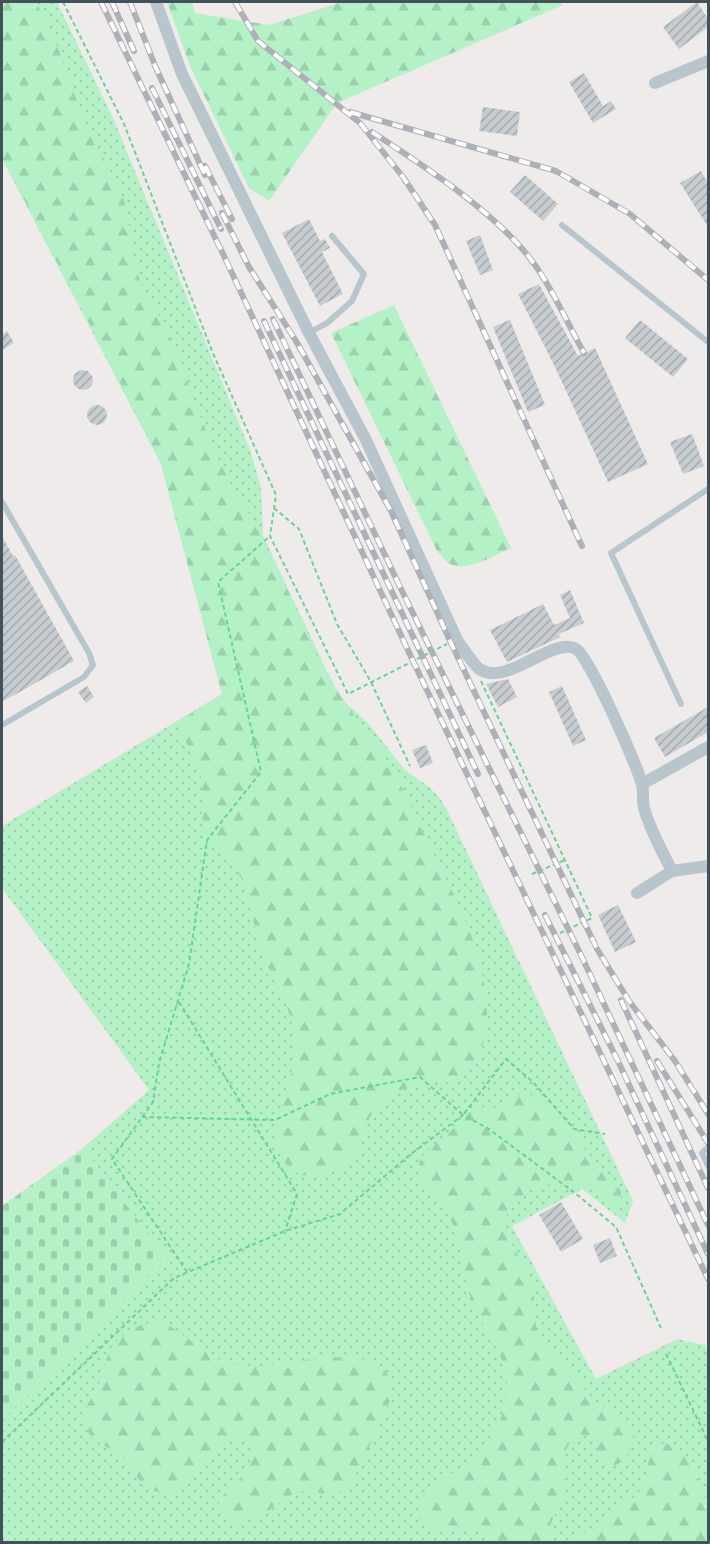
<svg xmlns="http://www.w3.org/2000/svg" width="710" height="1544" viewBox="0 0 710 1544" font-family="Raleway,sans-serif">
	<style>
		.grass { fill: url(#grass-dots) }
		.forest { fill: url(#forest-firs) }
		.cemetery { fill: url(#cemetery-stones) }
		.building { fill: url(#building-hatch) }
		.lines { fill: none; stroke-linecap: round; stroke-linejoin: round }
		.path { stroke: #6ad195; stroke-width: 2; stroke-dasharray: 4.5 3; stroke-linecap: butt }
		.service { stroke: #b8c5cc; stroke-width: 6 }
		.minor { stroke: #b8c5cc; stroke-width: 12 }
		.rail-casing { stroke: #adb1b7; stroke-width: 6 }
		.rail { stroke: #fff; stroke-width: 4; stroke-dasharray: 11; stroke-linecap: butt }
	</style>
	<defs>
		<pattern id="grass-dots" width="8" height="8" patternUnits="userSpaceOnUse" patternTransform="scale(1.5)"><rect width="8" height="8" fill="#b4f1c6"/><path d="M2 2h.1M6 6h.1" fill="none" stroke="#9cd0ac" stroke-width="1.8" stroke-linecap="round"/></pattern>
		<pattern id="forest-firs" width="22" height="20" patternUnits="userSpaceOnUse" patternTransform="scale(1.5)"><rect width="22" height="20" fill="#b4f1c6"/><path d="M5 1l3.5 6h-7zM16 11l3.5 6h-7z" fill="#9cd0ac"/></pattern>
		<pattern id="cemetery-stones" width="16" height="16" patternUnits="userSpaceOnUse" patternTransform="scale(1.5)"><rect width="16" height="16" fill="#b4f1c6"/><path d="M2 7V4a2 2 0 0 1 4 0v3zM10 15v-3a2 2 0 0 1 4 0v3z" fill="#9cd0ac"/></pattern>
		<pattern id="building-hatch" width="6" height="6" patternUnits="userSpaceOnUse" patternTransform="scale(1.5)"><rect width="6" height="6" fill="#c7ccd1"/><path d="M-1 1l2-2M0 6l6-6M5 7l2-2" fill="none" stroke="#a3a8ad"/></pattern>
	</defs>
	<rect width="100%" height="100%" fill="#efebeb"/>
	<path class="grass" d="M2,2H57L113,118L250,450L261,487L263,536L325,667L335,687L346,703L368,723L405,770L429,787L439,797L446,808L633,1201L625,1223L582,1189L512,1226L596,1379L677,1339L705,1345L708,1353V1542H2V1420L167,1258L83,1148L149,1090L2,888V826L222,694L161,464L2,159Z"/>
	<path class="forest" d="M2,2H36C46,21 56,41 63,62C71,83 77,104 86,124C97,151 115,173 124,201C131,225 130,251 138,275C146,299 163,318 172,342C190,386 204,432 226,474C237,497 253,517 264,539C288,587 307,638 334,685C348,709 367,731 383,754C399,778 410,805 422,830C452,892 496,964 485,1035C481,1062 463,1081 436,1085C419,1087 405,1086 390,1095C359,1113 371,1143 346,1164C330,1178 300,1182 286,1164C264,1136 284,1103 291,1074C295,1058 295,1042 292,1027C288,997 270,976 260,948C252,924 253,899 240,876C231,859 214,847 206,831C198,815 204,800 202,784C200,763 185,742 176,723L222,694L161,464L135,411L2,157Z
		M167,2H192L195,13L269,25L342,2H559L563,5L337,103L269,201L249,188L190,66Z
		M394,305L511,548C494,555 464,575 447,562C443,559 440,554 437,551L331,333Z
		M520,1094H529L537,1098L576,1135L594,1163L618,1186L621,1191V1201L614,1206C603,1202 596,1189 584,1186C580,1185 575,1187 571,1187C563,1187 556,1184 548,1185C530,1187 503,1204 506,1226C507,1242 525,1264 531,1280C538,1300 529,1322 543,1341C550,1351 561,1358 569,1367C580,1378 584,1394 597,1403C605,1409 617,1411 625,1418C648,1440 616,1482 601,1458C597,1453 598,1446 597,1440C590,1435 584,1432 576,1437C557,1449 568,1477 564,1495C560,1511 542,1527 553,1542H487L483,1533C463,1519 444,1537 427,1525C417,1519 416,1507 422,1497C427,1488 438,1484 447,1478C476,1456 505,1430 507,1391C509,1356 483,1330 471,1299C461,1274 463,1245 451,1220C443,1204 423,1194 419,1176C415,1152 437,1144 451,1131C459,1124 464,1114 474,1109C483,1105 492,1110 501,1106C507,1103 513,1097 520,1094Z
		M159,1321C186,1331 204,1359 234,1364C243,1366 252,1367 261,1366C292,1364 395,1336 391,1392C391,1404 383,1416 378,1426C369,1445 354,1494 330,1494C316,1494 308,1488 294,1493C275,1505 238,1539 219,1512V1501C228,1486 248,1477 252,1459C256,1439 234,1432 221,1443C200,1470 179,1515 141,1482C134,1475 131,1467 125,1460C113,1446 93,1445 86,1428C84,1423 84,1416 86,1410C88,1401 94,1394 98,1386C104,1372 105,1355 115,1343C125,1330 143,1323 159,1321Z
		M664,1443L674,1446L683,1454L691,1466L708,1503V1542H572L638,1494C642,1487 646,1479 647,1471C650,1457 649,1449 664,1443Z"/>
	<path class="cemetery" d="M83,1148L167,1258L2,1420V1206Z"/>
	<path class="building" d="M697,2L708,19V27L679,49L663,27Z
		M584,73L603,106L611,101L616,109L593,123L569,82Z
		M483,107L520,112L517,136L479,131Z
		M701,171L708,183V227L680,183Z
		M525,175L558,204L543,221L510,192Z
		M309,219L320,241L325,239L330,248L322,252L343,294L320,306L282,233Z
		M480,235L493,270L480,275L466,241Z
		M539,284L578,356L595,348L648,464L608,482L555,367L518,294Z
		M510,320L545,405L528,412L493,327Z
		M640,320L688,359L673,377L625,338Z
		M7,331L14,343L2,350V335Z
		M73 380a10 10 0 1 1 20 0a10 10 0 1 1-20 0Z
		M87 415a10 10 0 1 1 20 0a10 10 0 1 1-20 0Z
		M692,434L704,466L683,474L670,442Z
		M2,536L13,556L15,555L74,661L2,702Z
		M570,590L584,623L559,634L560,637L507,662L490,630L543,604L554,625L570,618L560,595Z
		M508,679L517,697L498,707L486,684Z
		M87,686L94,697L86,703L78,692Z
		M562,686L586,740L573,746L549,692Z
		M708,707V732L665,757L654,738Z
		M426,745L433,763L420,768L412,750Z
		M618,905L636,942L615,952L598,915Z
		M561,1202L583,1239L561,1252L539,1215Z
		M610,1238L617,1256L600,1263L593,1245Z"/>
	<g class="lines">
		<path class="path" d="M63,2L124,124L212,351L276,495L270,536L348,694L447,644
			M274,508L299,529L337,624L371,682L410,766
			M481,681L592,918L560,933
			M532,874L565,860
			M179,1002L297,1194L285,1231
			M142,1117L275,1120L330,1094L420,1077L463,1115L506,1059L533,1082L574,1129L605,1134
			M187,1272L112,1159L153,1102L159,1063L189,964L207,840L261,772L218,582L270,536
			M666,1354L708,1441
			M2,1442L174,1278L285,1231L340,1214L411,1154L463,1115L489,1129L575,1193L616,1227L661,1328"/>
		<path class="service" d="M562,225L708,342
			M309,333L327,323L352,301L364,274L332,236
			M2,502L89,653L93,665L84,677L2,725
			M681,704L611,553L708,489
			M708,1147L702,1153L708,1166"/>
		<path class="minor" d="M156,2L182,74L309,333L366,440L458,642C464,649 474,666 481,670C508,686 553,636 576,649C589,656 638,767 642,785C644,792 642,801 644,808C650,830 662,851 672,871L708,866
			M655,83L708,61
			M642,784L708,747
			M637,893L672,871"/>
		<defs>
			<path id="rail" d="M101,2L224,256L413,661L708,1279
				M112,2L134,51
				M130,2L156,68L205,175
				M235,2L258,41L360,123L403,177L435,225L582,546
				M152,88L221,229
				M350,112L556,171L630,214L708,280
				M372,132C425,167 499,214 535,265C554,292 568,324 584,353
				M205,166L232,219
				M222,213L249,267L296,341L391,511L451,643L597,949L629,1001L675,1061L708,1114
				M273,319L402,591L580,953L708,1225
				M264,321L478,774
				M545,915L617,1059L708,1254
				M621,1000L708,1188
				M657,1061L708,1143"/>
		</defs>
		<use href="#rail" class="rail-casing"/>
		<use href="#rail" class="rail"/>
	</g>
	<rect width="710" height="1544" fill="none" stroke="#43515a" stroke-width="6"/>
</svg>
